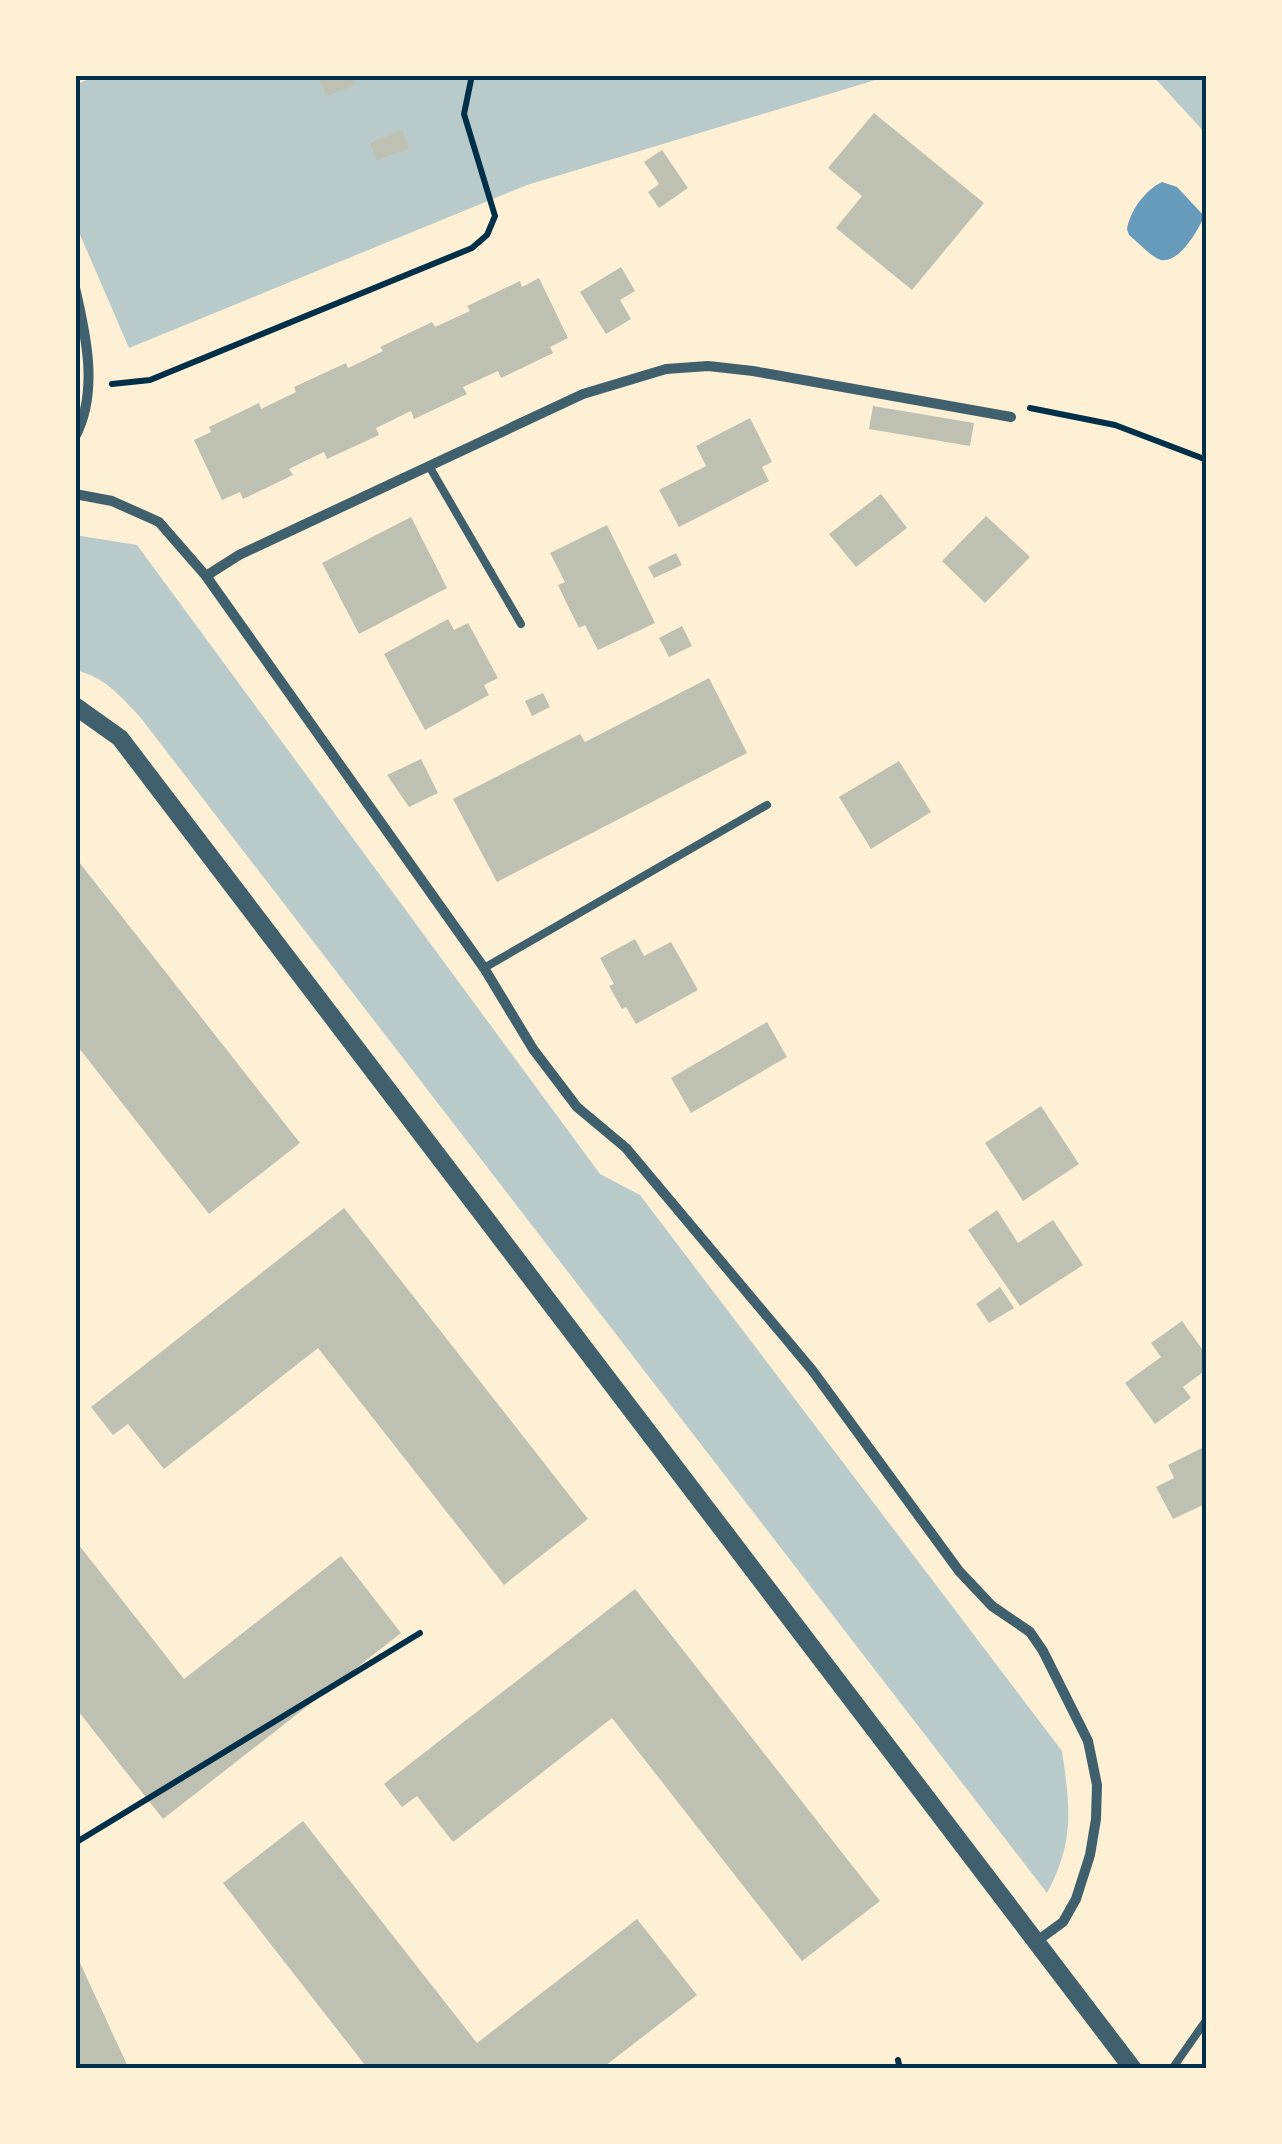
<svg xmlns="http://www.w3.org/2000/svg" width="1282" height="2144" viewBox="0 0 1282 2144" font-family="'DejaVu Sans',sans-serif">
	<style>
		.green { fill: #b9caca }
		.water { fill: #669bbc }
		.building { fill: #bec0b2 }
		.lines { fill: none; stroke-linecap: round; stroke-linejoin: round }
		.path { stroke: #003049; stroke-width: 6 }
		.service { stroke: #3f606c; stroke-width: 8 }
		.minor { stroke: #3f606c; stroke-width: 10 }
		.tertiary { stroke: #3f606c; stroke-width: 18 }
		.neatline { fill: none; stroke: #003049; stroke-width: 4 }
	</style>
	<rect width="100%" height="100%" fill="#fdf0d5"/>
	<path class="green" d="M98,75H892L527,185L129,348L75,223V85Z
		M1152,75H1207V135Z
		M75,535L137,545L600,1174L640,1195L1062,1751C1070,1807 1075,1841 1047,1893L140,717C121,696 103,676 75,670Z"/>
	<path class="water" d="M1162,182L1177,187L1204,216C1199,229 1179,264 1161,260C1151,257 1138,242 1129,235L1127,229C1130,211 1145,190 1162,182Z"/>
	<path class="building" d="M331,75H353L356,85L326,96L320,79Z
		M874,113L984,203L912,290L836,228L862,196L828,168Z
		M402,130L409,149L377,160L370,143Z
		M662,150L688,188L659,208L648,192L659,184L644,162Z
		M621,267L635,291L620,300L631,319L606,334L580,292Z
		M539,278L568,338L550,347L553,353L501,378L498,371L463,387L467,394L414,419L411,411L376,428L379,435L327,459L324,452L307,460L289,469L293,475L243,499L240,492L222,500L194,440L211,432L209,427L259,403L261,409L296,392L294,387L346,363L348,368L365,360L383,351L380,347L432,322L435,327L470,311L467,306L520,281L522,287Z
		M873,406L974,423L970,446L869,429Z
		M750,418L772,462L762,467L769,481L679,527L659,490L706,466L696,446Z
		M881,494L907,528L856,567L829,534Z
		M986,516L1030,557L985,603L942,561Z
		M411,517L447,588L359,634L322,563Z
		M607,525L655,623L598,650L585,625L579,628L568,606L558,585L565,582L550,553Z
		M676,553L682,565L654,578L648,567Z
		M448,619L454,630L468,623L498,678L484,685L489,695L425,730L384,654Z
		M682,626L692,646L669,657L659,638Z
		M709,678L747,753L497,882L453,799L580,734L585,742Z
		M543,693L550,707L532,716L525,701Z
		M421,759L438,793L409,807L387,775Z
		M899,761L931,812L871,849L839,797Z
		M75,857L300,1143L209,1214L75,1043Z
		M635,939L644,956L671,942L698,990L636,1024L626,1007L622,1009L609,986L614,984L600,958Z
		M767,1022L787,1057L691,1113L671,1078Z
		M1041,1106L1079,1164L1023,1201L985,1143Z
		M344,1208L588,1519L504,1585L318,1348L164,1469L128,1424L113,1435L91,1407Z
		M997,1210L1018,1243L1053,1220L1083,1265L1020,1306L968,1230Z
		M1000,1287L1014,1308L989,1323L976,1304Z
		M1182,1321L1207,1356V1369L1183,1387L1191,1398L1155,1424L1125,1383L1161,1357L1151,1343Z
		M1204,1447L1207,1503L1173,1519L1156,1487L1174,1478L1168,1465Z
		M75,1540L184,1679L341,1556L401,1633L163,1819L75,1707Z
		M635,1589L880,1901L802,1961L612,1718L453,1842L417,1796L402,1807L384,1784Z
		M303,1821L477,2043L637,1919L697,1995L601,2069H368L223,1883Z
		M75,1952L129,2069H75Z"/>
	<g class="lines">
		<path class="path" d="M112,384L150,380L472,248L487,235L495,216L464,114L472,75
			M1030,408L1115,425L1207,460
			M75,1843L420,1633
			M898,2060L900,2069"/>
		<path class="service" d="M429,466L521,624
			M484,968L767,805
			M1172,2069L1207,2019"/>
		<path class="minor" d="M75,288C86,335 99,392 75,437
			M75,494L112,501L159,522L206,576L484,968L533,1049L577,1107L626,1148L812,1370L959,1571L992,1606L1030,1632L1043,1651L1088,1741L1097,1785L1096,1819L1090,1855L1076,1899L1063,1922L1037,1941
			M206,576L239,555L583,394L666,369L708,366L753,371L1011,417"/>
		<path class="tertiary" d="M75,706L120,738L1133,2069"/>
	</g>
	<rect width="1282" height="2144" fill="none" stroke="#fdf0d5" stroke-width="155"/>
	<rect x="78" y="78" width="1126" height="1988" class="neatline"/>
</svg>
